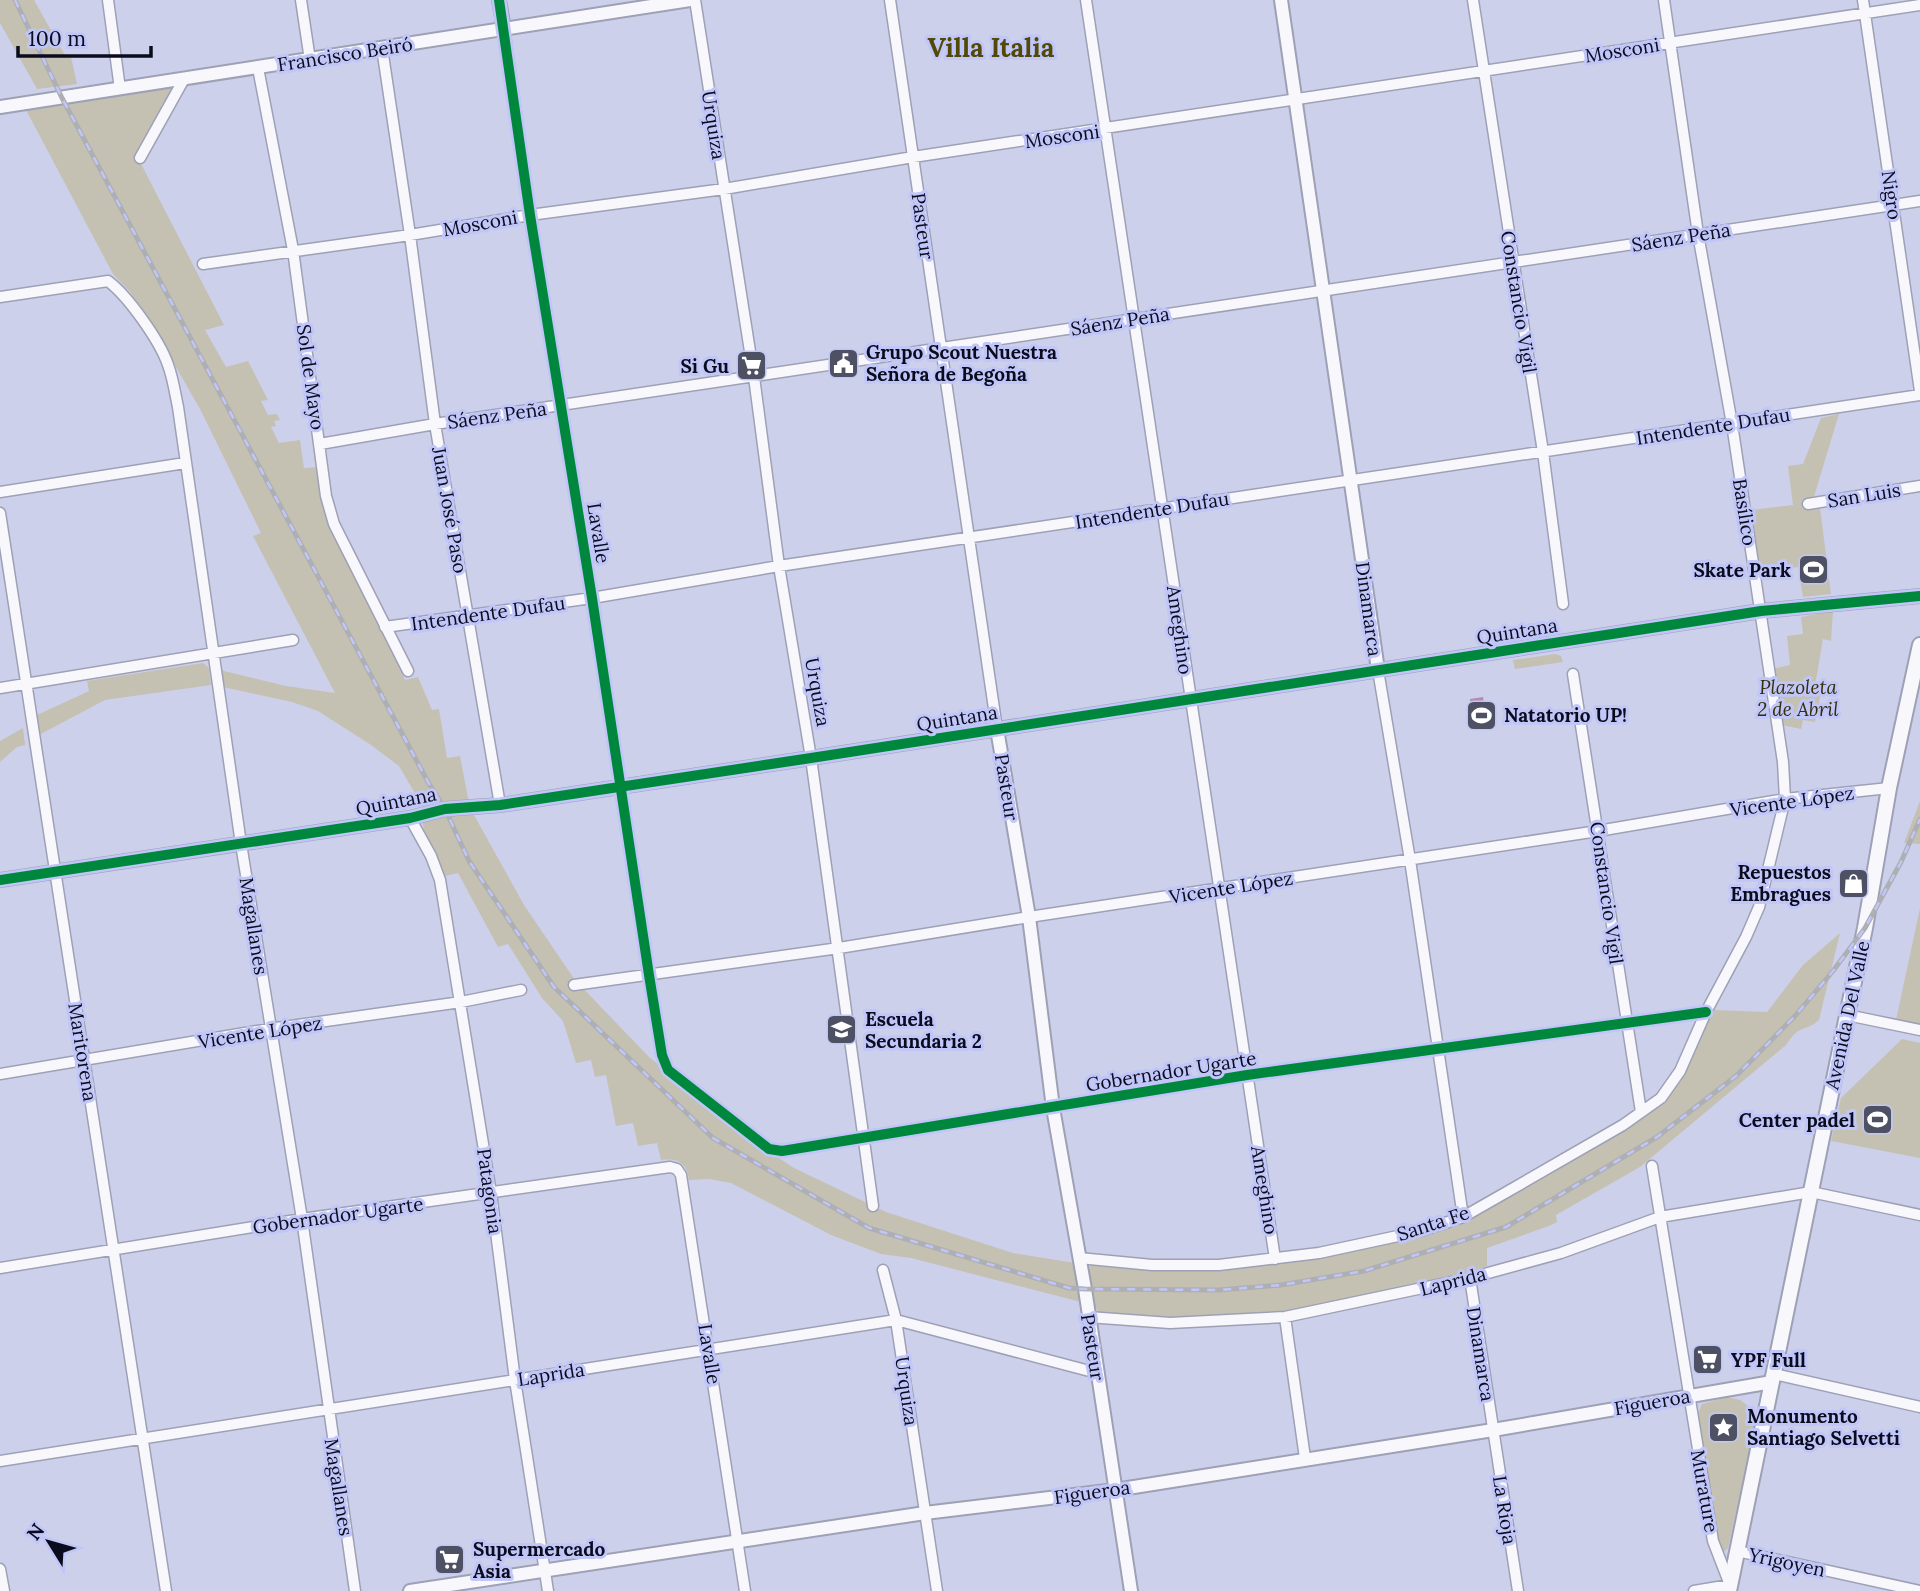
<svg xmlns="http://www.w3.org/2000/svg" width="1920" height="1591" viewBox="0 0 1920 1591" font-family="Lora,serif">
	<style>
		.green { fill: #c4c1b3 }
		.water { fill: #b788b0 }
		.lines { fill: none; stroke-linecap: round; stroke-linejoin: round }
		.minor-casing { stroke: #9ea0b5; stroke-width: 13 }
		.tertiary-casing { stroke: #9ea0b5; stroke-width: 16 }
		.secondary-casing { stroke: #9ea0b5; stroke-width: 18 }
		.minor { stroke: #f8f8fc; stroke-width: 10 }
		.tertiary { stroke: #f8f8fc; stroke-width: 12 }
		.secondary { stroke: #f8f8fc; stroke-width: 14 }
		.rail-casing { stroke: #aeafb5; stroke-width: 5 }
		.rail { stroke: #c0c6f8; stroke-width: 2.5; stroke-dasharray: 8; stroke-linecap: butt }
		.cycleway-casing { stroke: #c0c6f8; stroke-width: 15 }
		.cycleway { stroke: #00873e; stroke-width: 10 }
		.labels { text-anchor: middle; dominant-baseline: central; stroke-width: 6; stroke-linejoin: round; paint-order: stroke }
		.street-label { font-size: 19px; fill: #0a0b1c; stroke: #c0c6f8 }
		.poi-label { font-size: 19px; font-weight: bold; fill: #0a0b1c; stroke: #c0c6f8; text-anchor: start }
		.park-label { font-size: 19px; font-style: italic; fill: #332d08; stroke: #c0c6f8 }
		.district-label { font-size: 26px; font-weight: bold; fill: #524907; stroke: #c0c6f8 }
	</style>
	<rect width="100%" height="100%" fill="#cdd0eb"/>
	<path class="green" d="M0,0H34L66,57H71L77,84L37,89L0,23Z
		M168,86H171L172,92L137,156L224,325L205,330L226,367L248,361L268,400L261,401L268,415L277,414L280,420L274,421L276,426L271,427L279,443L300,440L304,468L320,467L330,522L405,680L418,677L432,710L439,709L447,758L460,756L469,803L424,809L399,766L371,745L318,711L292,702L223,687L220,670L286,686L335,693L253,536L261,533L200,409L145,313L130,292L113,274L26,110Z
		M1839,414L1813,500H1819L1831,594L1803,597L1798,567L1760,573L1751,510L1793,505L1788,466L1803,464L1821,418Z
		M1833,611L1831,641L1823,639L1815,686L1822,688L1815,722L1803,720L1801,729L1782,725L1773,669L1790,665L1787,636L1803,634L1801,617Z
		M1556,654L1561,656L1563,662L1515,669L1513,660Z
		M203,663L209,668L211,685L105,700L37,736L35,716L89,691L87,681Z
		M23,728L25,745L17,747L0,762V741Z
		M1920,801V844L1904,843Z
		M466,813L474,815L524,905L575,980L649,1057L768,1151L794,1168L886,1212L1013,1253L1075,1263L1081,1302L911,1258L881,1254L831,1235L731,1183L709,1179L689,1180C687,1163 678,1158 661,1160L657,1143L638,1146L633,1123L616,1126L606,1075L595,1077L591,1060L576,1063L563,1021L542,998L508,944L498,947L458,873L445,876L424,830L422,820L427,816Z
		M1920,908V1025L1896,1020Z
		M1840,933L1819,1020C1804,1033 1800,1023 1786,1045L1640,1167L1556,1215L1557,1222L1549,1226L1487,1248V1266L1458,1275L1297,1312L1171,1319L1101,1314C1090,1304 1083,1281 1090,1266L1095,1264L1126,1268L1215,1270L1285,1262L1425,1233L1592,1147L1665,1103L1686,1071L1702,1030L1714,1010L1767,1012L1803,965Z
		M1902,1039L1920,1043V1158L1831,1141L1841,1098Z
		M1728,1397L1740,1400L1752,1409L1755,1427L1728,1548L1723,1553L1718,1545L1697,1416L1702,1404Z"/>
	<path class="water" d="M1483,697L1487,725L1474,727L1470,699Z"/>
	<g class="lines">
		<defs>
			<path id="minor" d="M108,0L120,89
				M301,0L310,60
				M695,0L754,377L779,566L811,758L873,1206
				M890,0L997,729
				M1086,0L1275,1259
				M1473,0L1543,452L1563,604
				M1863,0L1920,391
				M504,29L530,215L592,598L649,975L662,1055L668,1070L769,1149L782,1151L1247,1075L1706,1012
				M382,48L410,235L435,424L500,805
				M258,68L293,250L326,496L334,524L408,671
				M140,158L184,79
				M203,264L410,235L530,215L724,189L913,157L1920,5
				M0,297L108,281C128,296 160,341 168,365C173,378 175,393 178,407L241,844L302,1219L355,1591
				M320,444L435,424L1920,201
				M0,492L185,463
				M1808,504L1920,486
				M0,513L166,1591
				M385,627L592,598L779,566L1920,395
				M1378,670L1410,860L1463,1217
				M1573,674L1641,1112
				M0,688L293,640
				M410,818L431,856L440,880L491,1193L515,1380L548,1591
				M574,985L839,948L1029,917L1598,831L1785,799L1889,788
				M1847,1015L1920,1030
				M0,1074L269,1029L461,1002L521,990
				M1652,1166L1713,1541L1730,1585L1694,1591
				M1079,1258L1152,1265H1219L1319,1253L1421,1231L1463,1217L1505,1193L1623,1125L1661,1098L1680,1071L1706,1012L1746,937L1759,907L1785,799L1783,762L1732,424L1698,234L1664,0
				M0,1268L302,1219L670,1167L677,1169L681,1175L745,1591
				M883,1270L896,1320L937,1591
				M1470,1278L1518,1591
				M1088,1317L1170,1323L1285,1317L1470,1278L1561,1253L1660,1217L1811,1192L1920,1215
				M1285,1317L1305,1458
				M1774,1374L1920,1407
				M0,1461L896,1320L1097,1373
				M1737,1551L1920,1591
				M0,1569L4,1591"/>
			<path id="tertiary" d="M499,0L504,29
				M1281,0L1378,670
				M0,107L690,0
				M997,729L1029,917L1053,1108L1085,1289L1131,1591
				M0,880L410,818L445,809L500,805L811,758L1761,611L1920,596
				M410,1591L925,1513L1115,1490L1493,1430L1772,1382"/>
			<path id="secondary" d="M1729,1591L1865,928L1889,788L1920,645"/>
		</defs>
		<use href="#minor" class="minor-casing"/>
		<use href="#tertiary" class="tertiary-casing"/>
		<use href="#secondary" class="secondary-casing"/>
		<use href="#minor" class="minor"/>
		<use href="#tertiary" class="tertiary"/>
		<use href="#secondary" class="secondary"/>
		<defs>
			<path id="rail" d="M15,0L62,98L428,782L445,809L469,861L554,987L713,1138L869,1228L1069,1288L1085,1289L1219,1290L1281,1285L1364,1271L1506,1227L1657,1137L1736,1076L1795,1016L1833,971L1865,928L1901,862L1920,819"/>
		</defs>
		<use href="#rail" class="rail-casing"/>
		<use href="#rail" class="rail"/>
		<defs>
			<path id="cycleway" d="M499,0L530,215L592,598L649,975L662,1055L668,1070L769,1149L782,1151L1247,1075L1706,1012
				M0,880L410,818L445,809L500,805L811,758L1761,611L1920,596"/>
		</defs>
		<use href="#cycleway" class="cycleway-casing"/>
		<use href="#cycleway" class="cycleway"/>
	</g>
	<defs>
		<symbol id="civic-square" viewBox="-11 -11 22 22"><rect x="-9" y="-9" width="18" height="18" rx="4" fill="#4e5064" stroke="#c0c6f8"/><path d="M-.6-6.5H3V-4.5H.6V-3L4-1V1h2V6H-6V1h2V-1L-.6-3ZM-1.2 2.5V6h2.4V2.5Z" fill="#fff"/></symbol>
		<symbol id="supermarket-square" viewBox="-11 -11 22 22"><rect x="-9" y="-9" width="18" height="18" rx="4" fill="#4e5064" stroke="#c0c6f8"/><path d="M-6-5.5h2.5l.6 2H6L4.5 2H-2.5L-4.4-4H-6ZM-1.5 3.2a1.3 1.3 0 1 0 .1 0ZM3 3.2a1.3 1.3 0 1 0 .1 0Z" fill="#fff"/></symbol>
		<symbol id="stadium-square" viewBox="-11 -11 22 22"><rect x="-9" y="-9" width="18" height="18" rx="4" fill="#4e5064" stroke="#c0c6f8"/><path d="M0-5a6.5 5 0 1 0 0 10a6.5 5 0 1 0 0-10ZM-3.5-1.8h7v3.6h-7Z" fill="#fff"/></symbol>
		<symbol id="shop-square" viewBox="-11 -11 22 22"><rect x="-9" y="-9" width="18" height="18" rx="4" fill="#4e5064" stroke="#c0c6f8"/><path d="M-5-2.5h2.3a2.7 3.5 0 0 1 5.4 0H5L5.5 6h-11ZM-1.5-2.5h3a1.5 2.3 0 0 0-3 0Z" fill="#fff"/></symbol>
		<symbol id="school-square" viewBox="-11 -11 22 22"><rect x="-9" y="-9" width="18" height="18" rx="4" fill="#4e5064" stroke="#c0c6f8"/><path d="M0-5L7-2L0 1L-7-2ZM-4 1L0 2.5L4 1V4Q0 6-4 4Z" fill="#fff"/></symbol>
		<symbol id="sight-square" viewBox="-11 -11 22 22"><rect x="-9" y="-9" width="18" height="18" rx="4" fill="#4e5064" stroke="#c0c6f8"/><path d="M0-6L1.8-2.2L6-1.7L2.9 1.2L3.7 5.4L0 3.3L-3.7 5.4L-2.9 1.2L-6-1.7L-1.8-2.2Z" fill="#fff"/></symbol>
	</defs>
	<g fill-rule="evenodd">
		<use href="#civic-square" x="826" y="346" width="35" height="35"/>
		<use href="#supermarket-square" x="734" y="348" width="35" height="35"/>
		<use href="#stadium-square" x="1796" y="552" width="35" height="35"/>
		<use href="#stadium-square" x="1464" y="698" width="35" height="35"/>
		<use href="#shop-square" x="1836" y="866" width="35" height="35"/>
		<use href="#school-square" x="824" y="1012" width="35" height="35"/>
		<use href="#stadium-square" x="1860" y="1102" width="35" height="35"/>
		<use href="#supermarket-square" x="1690" y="1342" width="35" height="35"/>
		<use href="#sight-square" x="1706" y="1410" width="35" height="35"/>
		<use href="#supermarket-square" x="432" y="1542" width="35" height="35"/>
	</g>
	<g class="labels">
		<g class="street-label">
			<text transform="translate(1622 50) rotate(-9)">Mosconi</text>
			<text transform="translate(345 54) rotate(-9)">Francisco Beiró</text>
			<text transform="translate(714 125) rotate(81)">Urquiza</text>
			<text transform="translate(1062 136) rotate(-8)">Mosconi</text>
			<text transform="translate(1892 195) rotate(82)">Nigro</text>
			<text transform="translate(480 223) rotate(-10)">Mosconi</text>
			<text transform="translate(923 226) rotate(82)">Pasteur</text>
			<text transform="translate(1681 237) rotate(-9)">Sáenz Peña</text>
			<text transform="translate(1519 302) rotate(81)">Constancio Vigil</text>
			<text transform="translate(1120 321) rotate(-9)">Sáenz Peña</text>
			<text transform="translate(311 377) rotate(82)">Sol de Mayo</text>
			<text transform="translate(497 415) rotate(-8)">Sáenz Peña</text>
			<text transform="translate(1713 426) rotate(-9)">Intendente Dufau</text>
			<text transform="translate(1864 495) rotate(-9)">San Luis</text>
			<text transform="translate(450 510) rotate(80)">Juan José Paso</text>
			<text transform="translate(1152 510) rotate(-9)">Intendente Dufau</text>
			<text transform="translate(1745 512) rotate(81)">Basílico</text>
			<text transform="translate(599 533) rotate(81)">Lavalle</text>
			<text transform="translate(1369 609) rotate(82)">Dinamarca</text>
			<text transform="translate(488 613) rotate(-8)">Intendente Dufau</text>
			<text transform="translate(1180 630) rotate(82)">Ameghino</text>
			<text transform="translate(1517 631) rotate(-9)">Quintana</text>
			<text transform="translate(818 692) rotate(80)">Urquiza</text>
			<text transform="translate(957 718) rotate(-9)">Quintana</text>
			<text transform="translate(1007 787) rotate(81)">Pasteur</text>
			<text transform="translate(396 801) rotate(-11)">Quintana</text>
			<text transform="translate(1792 801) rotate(-8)">Vicente López</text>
			<text transform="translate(1231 887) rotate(-9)">Vicente López</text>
			<text transform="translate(1607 893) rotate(82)">Constancio Vigil</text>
			<text transform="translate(254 926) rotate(81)">Magallanes</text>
			<text transform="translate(1847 1015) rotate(-78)">Avenida Del Valle</text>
			<text transform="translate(260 1032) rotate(-9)">Vicente López</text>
			<text transform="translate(83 1052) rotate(81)">Maritorena</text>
			<text transform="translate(1171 1071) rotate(-9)">Gobernador Ugarte</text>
			<text transform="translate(1265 1190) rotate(81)">Ameghino</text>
			<text transform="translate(490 1191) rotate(82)">Patagonia</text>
			<text transform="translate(338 1215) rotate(-8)">Gobernador Ugarte</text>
			<text transform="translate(1433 1223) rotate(-18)">Santa Fe</text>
			<text transform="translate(1453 1281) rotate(-14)">Laprida</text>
			<text transform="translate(1093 1347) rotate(81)">Pasteur</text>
			<text transform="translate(710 1354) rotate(81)">Lavalle</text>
			<text transform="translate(1481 1354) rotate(81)">Dinamarca</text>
			<text transform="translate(551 1374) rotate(-9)">Laprida</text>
			<text transform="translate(907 1391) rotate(82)">Urquiza</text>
			<text transform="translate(1652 1402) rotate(-10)">Figueroa</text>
			<text transform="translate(339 1487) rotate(81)">Magallanes</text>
			<text transform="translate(1705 1491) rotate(80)">Murature</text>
			<text transform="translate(1092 1492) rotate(-8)">Figueroa</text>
			<text transform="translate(1505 1510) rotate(81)">La Rioja</text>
			<text transform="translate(1787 1562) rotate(12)">Yrigoyen</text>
		</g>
		<g class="poi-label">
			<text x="866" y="352">Grupo Scout Nuestra<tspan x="866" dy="22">Señora de Begoña</tspan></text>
			<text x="729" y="366" text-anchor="end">Si Gu</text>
			<text x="1791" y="570" text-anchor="end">Skate Park</text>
			<text x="1504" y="715">Natatorio UP!</text>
			<text x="1831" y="872" text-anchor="end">Repuestos<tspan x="1831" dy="22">Embragues</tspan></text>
			<text x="865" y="1019">Escuela<tspan x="865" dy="22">Secundaria 2</tspan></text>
			<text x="1855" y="1120" text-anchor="end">Center padel</text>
			<text x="1731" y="1360">YPF Full</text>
			<text x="1747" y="1416">Monumento<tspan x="1747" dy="22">Santiago Selvetti</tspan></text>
			<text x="473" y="1549">Supermercado<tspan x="473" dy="22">Asia</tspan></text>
		</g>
		<g class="park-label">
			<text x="1798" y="687">Plazoleta<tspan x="1798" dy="22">2 de Abril</tspan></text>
		</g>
		<g class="district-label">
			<text x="991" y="47">Villa Italia</text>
		</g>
	</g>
	<g transform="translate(49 1542) rotate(307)" stroke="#c0c6f8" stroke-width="5" paint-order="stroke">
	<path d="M0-5L12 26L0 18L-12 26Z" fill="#0a0b1c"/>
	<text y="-10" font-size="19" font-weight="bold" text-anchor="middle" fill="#0a0b1c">N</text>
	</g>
	<path d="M18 46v10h133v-10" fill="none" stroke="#0a0b1c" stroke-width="3.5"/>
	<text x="28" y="46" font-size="21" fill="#0a0b1c" stroke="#c0c6f8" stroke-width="5" paint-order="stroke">100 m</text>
</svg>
